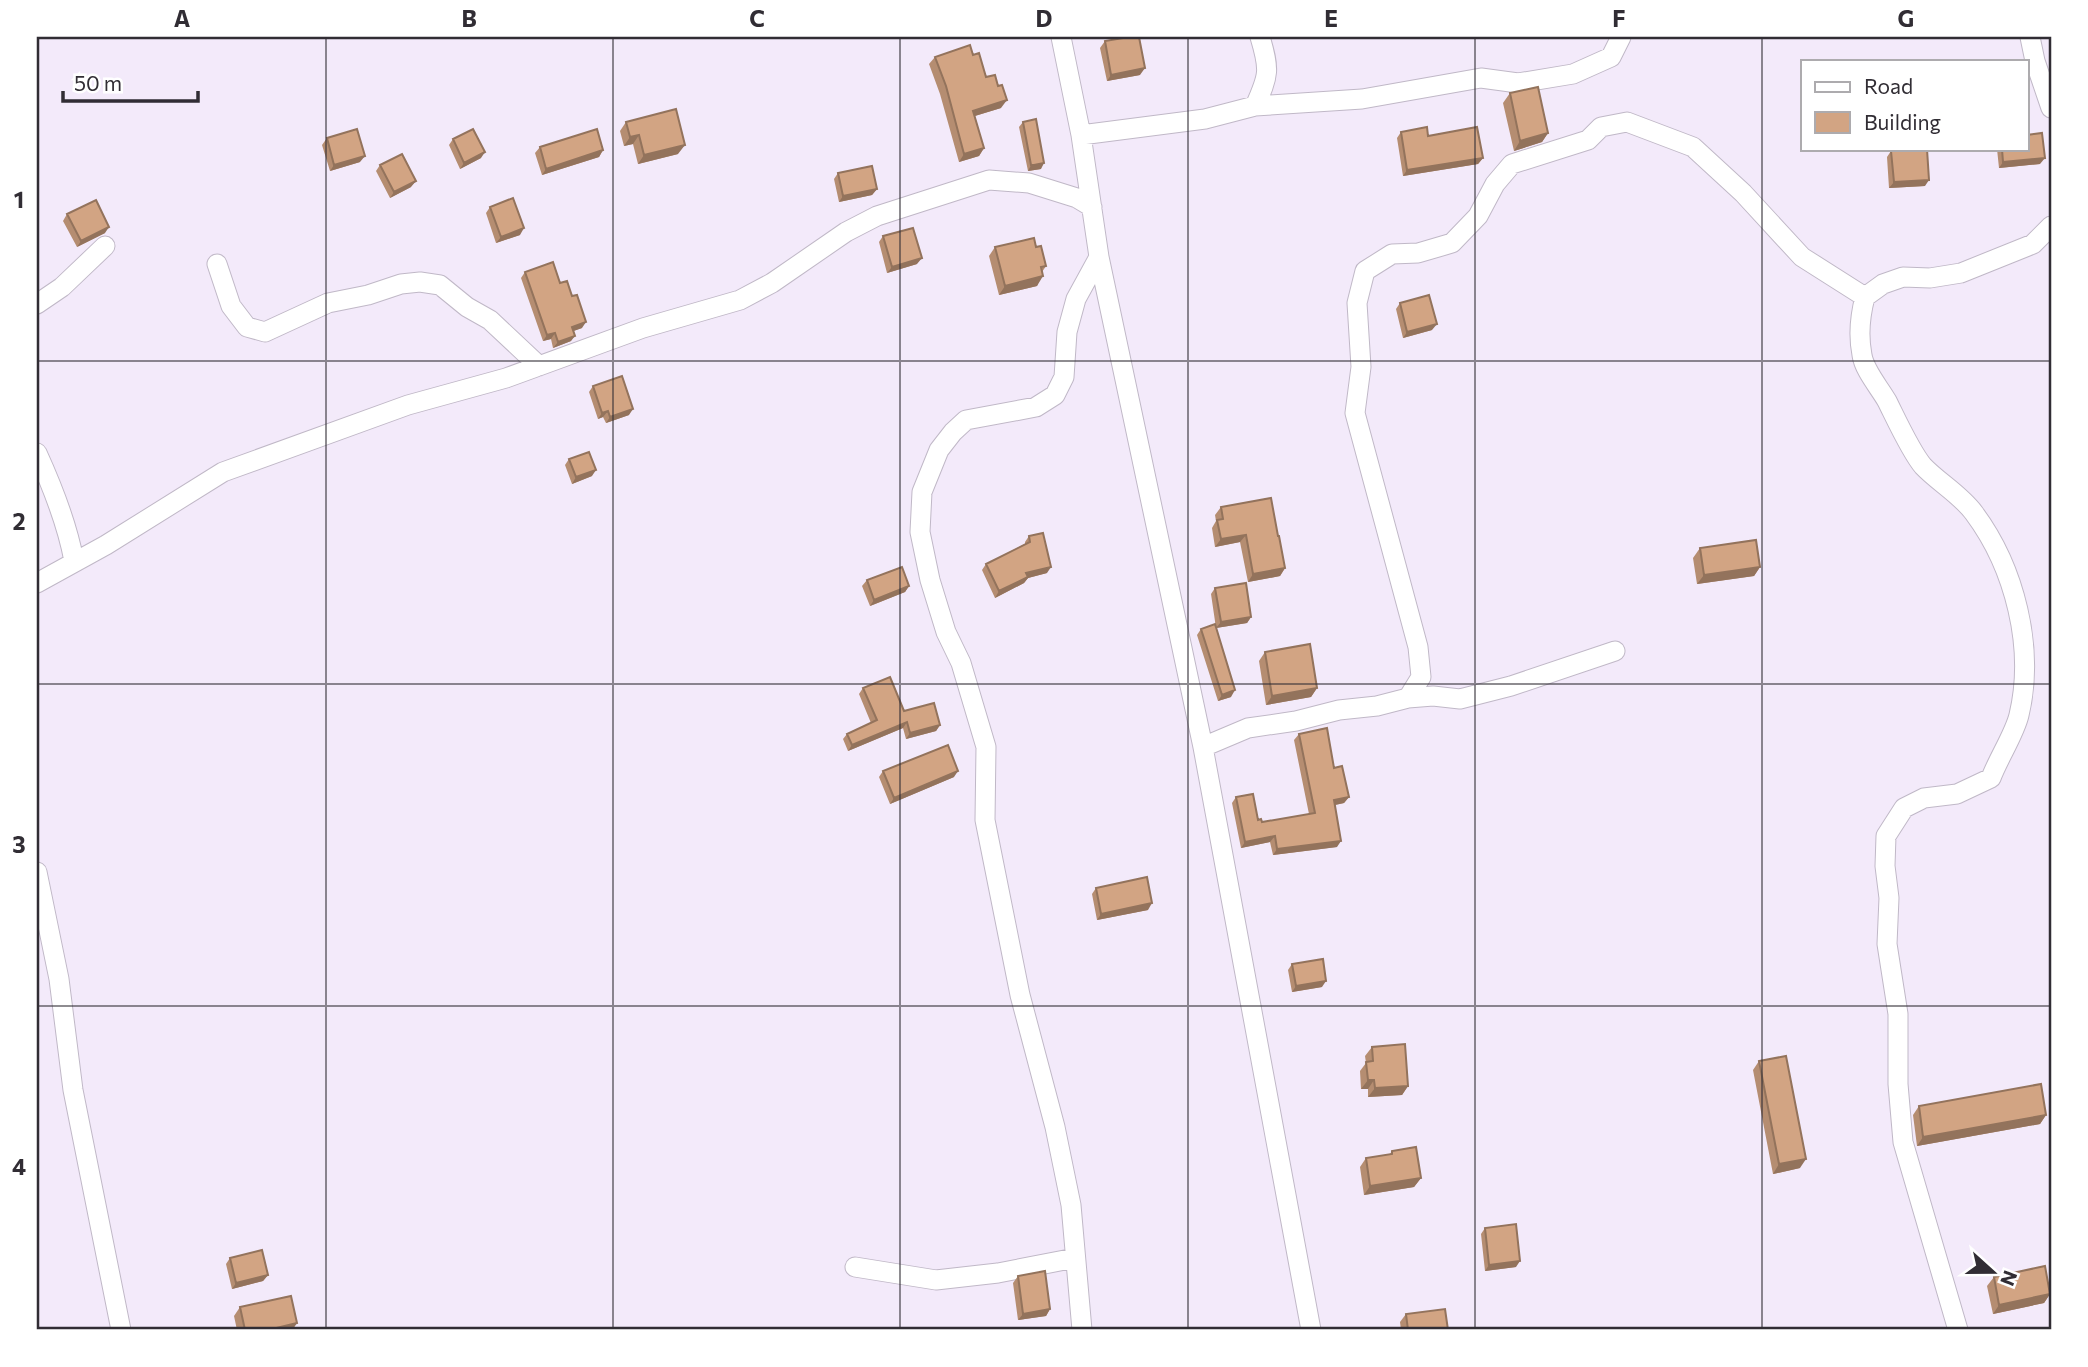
<svg xmlns="http://www.w3.org/2000/svg" width="2088" height="1367" viewBox="0 0 2088 1367" font-family="Commissioner,sans-serif">
	<style>
		.lines { fill: none; stroke-linecap: round; stroke-linejoin: round }
		.minor-casing { stroke: #c0b8c7; stroke-width: 21 }
		.minor { stroke: #fff; stroke-width: 19 }
		.wall { fill: #b58d71 }
		.shaded-wall { fill: #93735c }
		.building { fill: #d2a483; stroke: #93735c; stroke-width: 2 }
		.grid { fill: none; stroke: #312d34; stroke-width: 2; stroke-opacity: 0.55 }
		.neatline { fill: none; stroke: #312d34; stroke-width: 2.5 }
		.grid-label { font-size: 23px; text-anchor: middle; font-weight: bold; fill: #312d34 }
	</style>
	<rect width="100%" height="100%" fill="#f3eafa"/>
	<g class="lines">
		<defs>
			<path id="minor" d="M1061,37L1081,135L1099,257L1203,747L1311,1330
				M2030,37L2035,61L2051,108
				M1255,106L1362,99L1481,78L1518,83L1573,74L1611,57L1621,37
				M1081,135L1205,119L1255,106C1269,75 1270,70 1260,37
				M217,264L231,306L247,327L265,332L328,303L368,295L401,284L420,282L440,285L467,307L490,320L539,366
				M37,304L62,287L105,246
				M37,453C53,488 67,523 74,561
				M37,583L106,545L223,472L408,405L506,378L643,328L740,300L772,283L846,232L877,216L989,180L1029,183L1077,198L1092,207
				M1408,698L1433,696L1460,699L1511,686L1615,651
				M1203,747L1248,728L1296,721L1339,710L1377,706L1408,698L1421,677L1418,647L1355,413L1361,367L1357,303L1365,271L1392,254L1418,253L1452,243L1478,216L1495,184L1512,164L1588,140L1601,127L1627,122L1693,147L1743,193L1802,257L1865,297
				M37,872L59,979L73,1090L121,1330
				M855,1267L936,1280L998,1273L1075,1258
				M1082,1330L1071,1205L1055,1127L1020,995L985,820L986,747L961,663L946,632L930,580L920,532L922,492L939,450L953,432L966,420L1036,407L1055,395L1064,377L1067,332L1076,299L1099,257
				M1958,1330L1903,1142L1898,1084V1014L1887,944L1889,898L1885,866L1886,836L1904,808L1924,798L1957,794L1991,778C1998,759 2015,733 2019,715C2035,648 2015,568 1974,513C1960,494 1938,482 1923,466C1911,452 1896,419 1887,401C1879,387 1864,370 1862,355C1858,335 1860,316 1865,297L1883,284L1903,277L1930,278L1961,273L2033,244L2051,226"/>
		</defs>
		<use href="#minor" class="minor-casing"/>
		<use href="#minor" class="minor"/>
	</g>
	<path class="wall" d="M1105,41L1140,75L1107,81L1100,48Z
		M973,55L986,77L1001,108L975,116L984,148L979,156L959,162L940,94L929,64L935,57Z
		M1510,93L1548,133L1542,142L1514,151L1503,103Z
		M626,122L678,154L638,164L633,144L624,146L620,131Z
		M1023,122L1041,169L1028,171L1019,127Z
		M1401,132L1428,136L1483,158L1478,164L1403,176L1397,138Z
		M327,138L360,162L330,171L322,145Z
		M453,139L481,158L460,169L449,145Z
		M540,147L603,150L599,157L542,175L535,153Z
		M1997,149H2027L2040,164L1999,168Z
		M1891,151L1925,186L1889,188L1887,157Z
		M380,165L411,187L390,198L376,171Z
		M838,173L877,189L872,195L839,202L834,179Z
		M490,207L520,235L496,243L486,213Z
		M67,214L105,233L77,247L63,221Z
		M883,236L917,264L887,273L879,242Z
		M995,247H1036L1046,266L1042,272L1037,286L999,295L989,256Z
		M525,272L560,283L582,328L573,331L571,341L553,348L551,339L543,341L521,278Z
		M1400,303L1432,330L1403,338L1396,309Z
		M593,386L629,415L606,423L603,417L598,419L589,392Z
		M569,459L592,476L572,484L565,465Z
		M1221,507L1278,536L1285,568L1280,576L1248,582L1240,542L1215,547L1212,528L1216,521L1215,515Z
		M1029,536L1047,573L1028,578L1024,583L995,598L982,570L986,564L1025,544V542Z
		M1700,548L1760,567L1754,576L1697,584L1693,558Z
		M867,580L909,586L905,592L870,606L862,586Z
		M1215,588L1251,617L1247,623L1216,628L1211,594Z
		M1201,629L1231,697L1218,701L1197,635Z
		M1265,652L1317,688L1311,697L1266,705L1259,661Z
		M863,688L904,711L940,725L936,731L906,739L903,728L848,751L843,739L847,734L871,723L859,694Z
		M1299,734L1334,768L1349,797L1344,803L1335,805L1337,847L1273,855L1270,842L1241,848L1232,803L1236,797L1262,822L1309,814L1294,740Z
		M883,771L954,777L890,804L879,777Z
		M1096,888L1148,910L1097,920L1092,894Z
		M1292,964L1322,987L1292,992L1288,970Z
		M1372,1047L1408,1086L1402,1095L1368,1097V1089H1361L1360,1071L1366,1063L1365,1056Z
		M1759,1061L1800,1168L1773,1174L1753,1070Z
		M1919,1106L2046,1115L2040,1124L1917,1146L1913,1115Z
		M1392,1151L1421,1178L1414,1187L1364,1195L1360,1167L1366,1158L1390,1154Z
		M1485,1228L1516,1267L1485,1271L1481,1234Z
		M230,1258L268,1275L263,1281L232,1289L226,1264Z
		M1018,1276L1050,1309L1046,1316L1018,1320L1013,1283Z
		M1994,1277L2050,1294L2044,1303L1993,1314L1987,1286Z
		M240,1307L297,1323L292,1330H237L234,1316Z
		M1406,1314L1448,1330H1401L1400,1322Z"/>
	<path class="shaded-wall" d="M1145,68L1140,75L1107,81L1111,75Z
		M1007,100L1001,108L968,118L973,111Z
		M1548,133L1542,142L1514,151L1520,141Z
		M639,135L633,144L624,146L630,137Z
		M685,145L678,154L638,164L644,155Z
		M984,148L979,156L959,162L964,154Z
		M603,150L599,157L542,175L546,169Z
		M485,152L481,158L460,169L464,163Z
		M365,156L360,162L330,171L334,165Z
		M1483,158L1478,164L1403,176L1407,170Z
		M2045,158L2040,164L1999,168L2003,162Z
		M1044,163L1041,169L1028,171L1031,165Z
		M1929,180L1925,186L1889,188L1894,182Z
		M416,181L411,187L390,198L394,192Z
		M877,189L872,195L839,202L843,196Z
		M109,227L105,233L77,247L81,241Z
		M524,228L520,235L496,243L501,237Z
		M922,258L917,264L887,273L892,267Z
		M1043,276L1037,286L999,295L1005,286Z
		M586,322L582,328L568,333L572,327Z
		M1437,324L1432,330L1403,338L1407,332Z
		M555,333L551,339L543,341L547,335Z
		M575,336L571,341L553,348L558,342Z
		M633,409L629,415L606,423L610,417Z
		M608,411L603,417L598,419L602,413Z
		M596,470L592,476L572,484L576,477Z
		M1246,535L1240,542L1215,547L1221,539Z
		M1051,567L1047,573L1028,578L1024,583L995,598L999,591L1026,573Z
		M1760,567L1754,576L1697,584L1704,575Z
		M1285,568L1280,576L1248,582L1253,574Z
		M909,586L905,592L870,606L874,600Z
		M1251,617L1247,623L1216,628L1221,622Z
		M1317,688L1311,697L1266,705L1272,696Z
		M1235,690L1231,697L1218,701L1222,695Z
		M907,722L903,728L848,751L852,745Z
		M940,725L936,731L906,739L910,733Z
		M958,771L954,777L890,804L894,798Z
		M1349,797L1344,803L1330,806L1334,800Z
		M1275,836L1270,842L1241,848L1245,842Z
		M1341,841L1337,847L1273,855L1277,849Z
		M1152,903L1148,910L1097,920L1101,914Z
		M1326,981L1322,987L1292,992L1296,986Z
		M1368,1080H1374L1368,1089H1361Z
		M1408,1086L1402,1095L1368,1097L1375,1088Z
		M2046,1115L2040,1124L1917,1146L1923,1137Z
		M1806,1159L1800,1168L1773,1174L1779,1164Z
		M1421,1178L1414,1187L1364,1195L1370,1186Z
		M1520,1261L1516,1267L1485,1271L1489,1265Z
		M268,1275L263,1281L232,1289L236,1283Z
		M2050,1294L2044,1303L1993,1314L1999,1305Z
		M1050,1309L1046,1316L1018,1320L1023,1314Z
		M297,1323L292,1330H268Z"/>
	<path class="building" d="M1129,37H1139L1145,68L1111,75L1105,41Z
		M970,45L973,55L979,53L986,77L995,75L998,86L1002,85L1007,100L973,111L984,148L964,154L946,86L935,57Z
		M1538,87L1548,133L1520,141L1510,93Z
		M676,109L685,145L644,155L639,135L630,137L626,122Z
		M1036,119L1044,163L1034,165H1031L1023,122Z
		M1427,127L1428,136L1477,127L1483,158L1407,170L1401,132Z
		M357,129L365,156L334,165L327,138Z
		M473,129L485,152L464,163L453,139Z
		M597,129L603,150L546,169L540,147Z
		M2042,133L2045,158L2003,162L2002,149H2027V135Z
		M1927,149L1929,180L1894,182L1891,151Z
		M402,154L416,181L394,192L380,165Z
		M872,166L877,189L843,196L838,173Z
		M513,198L524,228L501,237L490,207Z
		M96,200L109,227L81,241L67,214Z
		M913,228L922,258L892,267L883,236Z
		M1034,238L1036,247L1041,246L1046,266L1041,267L1043,276L1005,286L995,247Z
		M553,262L560,283L567,281L572,296L577,295L586,322L572,327L575,336L558,342L555,333L547,335L525,272Z
		M1429,295L1437,324L1407,332L1400,303Z
		M622,376L633,409L610,417L608,411L602,413L593,386Z
		M589,452L596,470L576,477L569,459Z
		M1271,498L1278,536H1279L1285,568L1253,574L1246,535L1221,539L1217,520L1223,519L1221,507Z
		M1043,533L1051,567L1026,573L1028,577L999,591L986,564L1030,542L1029,536Z
		M1756,540L1760,567L1704,575L1700,548Z
		M902,567L909,586L874,600L867,580Z
		M1246,583L1251,617L1221,622L1215,588Z
		M1215,624L1235,690L1222,695L1201,629Z
		M1310,644L1317,688L1272,696L1265,652Z
		M890,677L904,711L934,703L940,725L910,733L907,722L852,745L847,734L877,720L863,688Z
		M1327,728L1334,768L1342,766L1349,797L1334,800L1341,841L1277,849L1275,836L1245,842L1236,797L1253,794L1258,820L1261,819L1262,822L1315,813L1299,734Z
		M948,745L958,771L894,798L883,771Z
		M1147,877L1152,903L1101,914L1096,888Z
		M1323,959L1326,981L1296,986L1292,964Z
		M1405,1044L1408,1086L1375,1088L1374,1080H1368L1366,1062L1373,1061L1372,1047Z
		M1786,1056L1806,1159L1779,1164L1759,1061Z
		M2041,1084L2046,1115L1923,1137L1919,1106Z
		M1416,1147L1421,1178L1370,1186L1366,1158L1392,1154V1151Z
		M1516,1224L1520,1261L1489,1265L1485,1228Z
		M262,1250L268,1275L236,1283L230,1258Z
		M2045,1266L2050,1294L1999,1305L1994,1277Z
		M1045,1271L1050,1309L1023,1314L1018,1276Z
		M291,1296L297,1323L268,1330H245L240,1307Z
		M1445,1309L1448,1330H1408L1406,1314Z"/>
	<path class="grid" d="M326,37V1330M613,37V1330M900,37V1330M1188,37V1330M1475,37V1330M1762,37V1330M37,361H2051M37,684H2051M37,1006H2051"/>
	<rect width="2088" height="1367" fill="none" stroke="#ffffff" stroke-width="77"/>
	<rect x="1801" y="60" width="228" height="91" fill="#ffffff" stroke="#adabae" stroke-width="2"/>
	<rect x="1815" y="82" width="35" height="10" fill="#ffffff" stroke="#adabae" stroke-width="2"/>
	<text x="1864" y="94" font-size="21" fill="#312d34">Road</text>
	<rect x="1815" y="112" width="35" height="21" fill="#d2a483" stroke="#adabae" stroke-width="2"/>
	<text x="1864" y="130" font-size="21" fill="#312d34">Building</text>
	<g transform="translate(1993 1272) rotate(111)" stroke="#ffffff" stroke-width="5" paint-order="stroke">
	<path d="M0-5L12 26L0 18L-12 26Z" fill="#312d34"/>
	<text y="-10" font-size="19" font-weight="bold" text-anchor="middle" fill="#312d34">N</text>
	</g>
	<path d="M63 91v10h135v-10" fill="none" stroke="#312d34" stroke-width="3.5"/>
	<text x="74" y="91" font-size="21" fill="#312d34" stroke="#ffffff" stroke-width="5" paint-order="stroke">50 m</text>
	<rect x="38" y="38" width="2012" height="1290" class="neatline"/>
	<g class="grid-label">
		<text x="182" y="27">A</text>
		<text x="469" y="27">B</text>
		<text x="757" y="27">C</text>
		<text x="1044" y="27">D</text>
		<text x="1331" y="27">E</text>
		<text x="1619" y="27">F</text>
		<text x="1906" y="27">G</text>
		<text x="19" y="208">1</text>
		<text x="19" y="530">2</text>
		<text x="19" y="853">3</text>
		<text x="19" y="1175">4</text>
	</g>
</svg>
